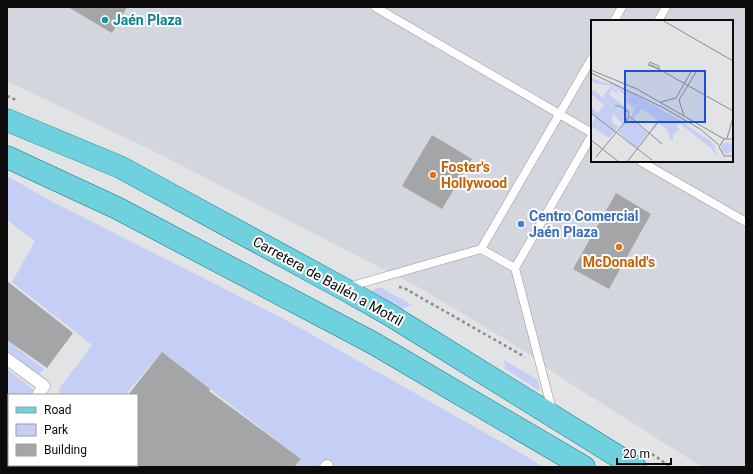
<svg xmlns="http://www.w3.org/2000/svg" width="753" height="474" viewBox="0 0 753 474" font-family="Roboto,sans-serif">
	<style>
		.built { fill: #d4d6de; fill-rule: evenodd }
		.green { fill: #c5cff6 }
		.building { fill: #a4a5a6 }
		.lines { fill: none; stroke-linecap: round; stroke-linejoin: round }
		.service-casing { stroke: #979798; stroke-width: 9 }
		.pedestrian-casing { stroke: #979798; stroke-width: 13 }
		.primary-casing { stroke: #0e7885; stroke-width: 23 }
		.path { stroke: #8b8c8d; stroke-width: 2.5; stroke-dasharray: 3 3; stroke-linecap: butt }
		.service { stroke: #fff; stroke-width: 8 }
		.pedestrian { stroke: #fff; stroke-width: 12 }
		.primary { stroke: #6fd1dd; stroke-width: 22 }
		.culture-dot { fill: #0f9aa8; stroke: #fff; stroke-width: 1.5 }
		.food-dot { fill: #e8710a; stroke: #fff; stroke-width: 1.5 }
		.shop-dot { fill: #3f7fe0; stroke: #fff; stroke-width: 1.5 }
		.labels { text-anchor: middle; dominant-baseline: central; stroke-width: 4; stroke-linejoin: round; paint-order: stroke }
		.culture-label { font-size: 14px; font-weight: bold; fill: #0d838f; stroke: #fff; text-anchor: start }
		.food-label { font-size: 14px; font-weight: bold; fill: #c56008; stroke: #fff; text-anchor: start }
		.shop-label { font-size: 14px; font-weight: bold; fill: #366cbe; stroke: #fff; text-anchor: start }
		.street-label { font-size: 14px; fill: #0b0b0b; stroke: #fff }
		.inset-road { fill: none; stroke: #8c8d8d; stroke-width: 1 }
		.view { fill: #1d4ed8; fill-opacity: 0.15; stroke: #1d4ed8; stroke-width: 2 }
		.inset-edge { fill: none; stroke: #0b0b0b; stroke-width: 2 }
	</style>
	<rect width="100%" height="100%" fill="#e2e3e4"/>
	<path class="built" d="M7,7H746V467H702L557,375L526,352L418,287L153,151L7,81ZM592,21H732V161H592Z"/>
	<path class="green" d="M7,176L51,201L286,320L524,455L543,467H295L301,459L162,352L125,395H60L59,389L92,345L12,282L35,241L7,220Z
		M380,287L412,305L402,309L371,291Z
		M7,340L44,369L39,375L8,355V370L34,390L29,395H9V465H77L79,467H7Z
		M504,360L538,380L540,391L505,369Z"/>
	<path class="building" d="M68,7H127L112,33Z
		M432,135L472,159L442,209L402,186Z
		M616,193L651,214L609,289L573,269Z
		M7,281L73,333L47,368L7,340Z
		M162,352L210,389L209,391L301,459L294,467H137V395H128Z"/>
	<g class="lines">
		<defs>
			<path id="service" d="M375,7L592,133
				M614,21L622,7
				M658,21L666,7
				M640,161L746,222
				M481,249L515,268
				M348,287L481,249L592,58
				M552,410L515,268L592,135"/>
			<path id="pedestrian" d="M7,359L44,386L38,395
				M89,465L91,467
				M15,467L16,465
				M326,467L327,466"/>
			<path id="primary" d="M7,120L120,167L344,289L390,315L635,467
				M7,157L117,208L373,343L584,467"/>
		</defs>
		<use href="#service" class="service-casing"/>
		<use href="#pedestrian" class="pedestrian-casing"/>
		<use href="#primary" class="primary-casing"/>
		<path class="path" d="M7,96L16,100
			M399,287L404,288L525,357
			M652,454L671,467"/>
		<use href="#service" class="service"/>
		<use href="#pedestrian" class="pedestrian"/>
		<use href="#primary" class="primary"/>
	</g>
	<circle class="culture-dot" cx="105" cy="20" r="4"/>
	<g class="food-dot">
		<circle cx="433" cy="175" r="4"/>
		<circle cx="619" cy="247" r="4"/>
	</g>
	<circle class="shop-dot" cx="521" cy="224" r="4"/>
	<g class="labels">
		<g class="culture-label">
			<text x="113" y="20">Jaén Plaza</text>
		</g>
		<g class="food-label">
			<text x="441" y="167">Foster's<tspan x="441" dy="16">Hollywood</tspan></text>
			<text x="619" y="262" text-anchor="middle">McDonald's</text>
		</g>
		<g class="shop-label">
			<text x="529" y="216">Centro Comercial<tspan x="529" dy="16">Jaén Plaza</tspan></text>
		</g>
		<g class="street-label">
			<text transform="translate(328 281) rotate(29)">Carretera de Bailén a Motril</text>
		</g>
	</g>
	<g transform="translate(591 20)">
		<rect width="142" height="142" fill="#e2e3e4"/>
		<path d="M0,58L18,64L21,62L89,100L123,124L126,137L120,128L88,103L85,106L89,109L82,115V121L79,120L77,111L68,103L58,112L66,100L51,89L41,100L57,113L46,128L27,112L32,105L22,93L21,103L28,106L18,118L0,106L5,96L0,92V87L7,93L13,85L0,74L3,70L15,80L12,76L20,66L27,71L25,73L21,69L18,74L38,90L35,95L40,99L43,88L35,81L37,77L22,66L3,63ZM130 128a6 6 0 1 1 12 0a6 6 0 1 1-12 0Z" fill="#c5cff6"/>
		<path class="inset-road" d="M71,0L142,41M128,0H142M59,42L68,46V49L57,45ZM59,44L142,91M0,50L46,69L133,119M0,53L73,88L109,109L128,125M70,82L85,78L101,50M24,86H29L38,92L37,95L71,124M0,93L61,140M93,96L88,80L105,52M136,118L142,98M142,119H133L128,127L133,136H142M0,120L28,142M5,137L38,97M36,142L68,101"/>
		<path class="view" d="M34,51H114V102H34Z"/>
		<rect width="142" height="142" class="inset-edge"/>
	</g>
	<rect width="753" height="474" fill="none" stroke="#0b0b0b" stroke-width="16"/>
	<rect x="8" y="394" width="130" height="72" fill="#ffffff" stroke="#9d9d9d"/>
	<rect x="16" y="407" width="20" height="6" fill="#6fd1dd" stroke="#9d9d9d"/>
	<text x="44" y="414" font-size="12" fill="#0b0b0b">Road</text>
	<rect x="16" y="424" width="20" height="12" fill="#c5cff6" stroke="#9d9d9d"/>
	<text x="44" y="434" font-size="12" fill="#0b0b0b">Park</text>
	<rect x="16" y="444" width="20" height="12" fill="#a4a5a6" stroke="#9d9d9d"/>
	<text x="44" y="454" font-size="12" fill="#0b0b0b">Building</text>
	<path d="M617 458v6h54v-6" fill="none" stroke="#0b0b0b" stroke-width="2"/>
	<text x="623" y="458" font-size="12" fill="#0b0b0b" stroke="#ffffff" stroke-width="3" paint-order="stroke">20 m</text>
</svg>
